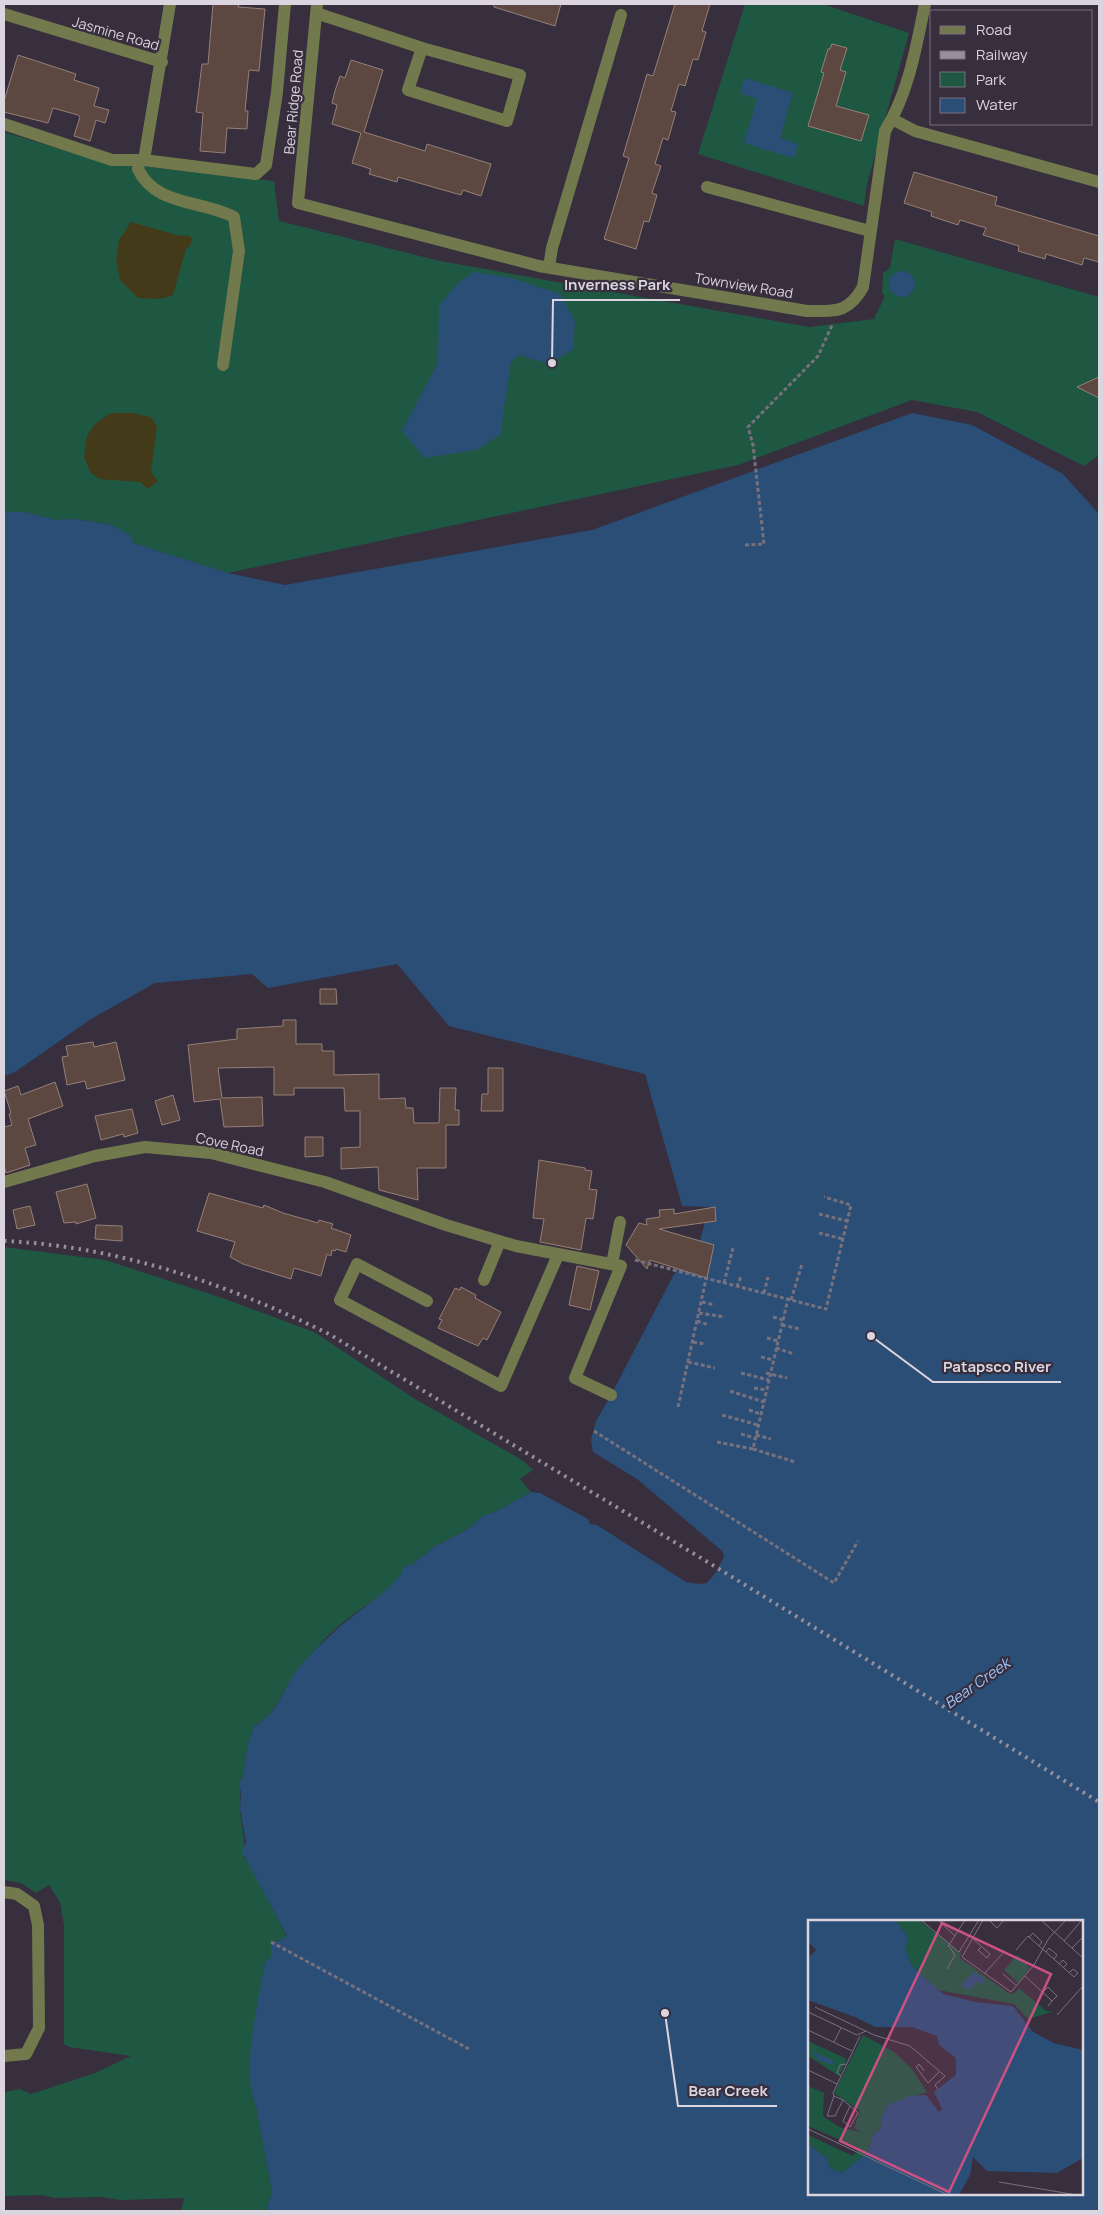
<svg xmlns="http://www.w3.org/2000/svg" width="1103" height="2215" viewBox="0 0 1103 2215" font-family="Manrope,sans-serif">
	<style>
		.green { fill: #1f5842 }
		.sand { fill: #423a19 }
		.water { fill: #2b4e77; fill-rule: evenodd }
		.building { fill: #5c4840; stroke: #968077 }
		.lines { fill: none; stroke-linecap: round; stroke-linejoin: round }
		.path { stroke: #77707d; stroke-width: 3; stroke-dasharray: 4 2.5; stroke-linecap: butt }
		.minor { stroke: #72794d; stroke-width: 12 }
		.rail { stroke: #978f9c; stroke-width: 4; stroke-dasharray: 2.5 5; stroke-linecap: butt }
		.labels { text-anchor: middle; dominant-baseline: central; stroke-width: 4.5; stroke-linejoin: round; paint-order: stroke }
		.street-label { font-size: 14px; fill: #dbd5df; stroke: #372e3e }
		.water-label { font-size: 15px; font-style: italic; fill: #9cc8fd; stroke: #372e3e }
		.inset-road { fill: none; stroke: #79717e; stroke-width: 1 }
		.view { fill: #ca5183; fill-opacity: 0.15; stroke: #ca5183; stroke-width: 2.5 }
		.inset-edge { fill: none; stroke: #dbd5df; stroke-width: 2.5 }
		.leader { fill: none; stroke: #dbd5df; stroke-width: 2 }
		.callout-dot { fill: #dbd5df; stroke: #372e3e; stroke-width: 2 }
		.callout-label { font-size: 15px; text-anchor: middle; font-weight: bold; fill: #dbd5df; stroke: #372e3e; stroke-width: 4.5; stroke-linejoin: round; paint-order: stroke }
	</style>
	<rect width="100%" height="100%" fill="#372e3e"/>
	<path class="green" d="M745,4H823L909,33L867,184L864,206L698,154Z
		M4,132L99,161L274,181L279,221L440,261L809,327L874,319L885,296L882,293L883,273L890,268L895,239L1099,297V455L1084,466L977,412L912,400L738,465L228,573L133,543L112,525L75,519L55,520L26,512H4Z
		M4,1247L105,1260L222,1298L314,1332L415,1399L522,1460L533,1470L520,1479L531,1492L497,1511L483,1516L470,1528L434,1547L412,1565H408C405,1569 403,1575 400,1578C387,1594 365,1605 349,1618C329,1632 311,1654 296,1673C281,1691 277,1715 254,1726L248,1744L243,1776L239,1784C241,1793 240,1800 240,1809C241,1826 246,1839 244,1857L251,1867L287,1937L282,1940L271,1942V1958L265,1962L260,1996L253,2099L256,2106L272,2191L266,2211H181L184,2198L120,2200L100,2197L55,2198L41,2195L4,2196V2092L20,2089L31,2094L95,2073L131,2056L69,2047L64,2044V1925L60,1902L49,1885L36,1893L21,1883L4,1880Z"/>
	<path class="sand" d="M131,222L180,236L188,235L192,239L190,246L186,249L173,295L160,299L138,298L120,280L116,259L119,240Z
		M111,413H132L151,417L157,427L151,472L158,481L148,489L140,482L99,479L91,473L84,457L87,436L95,424Z"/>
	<path class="water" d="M745,78L793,93L780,138L798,144L794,158L744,143L757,99L740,93Z
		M889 284a13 13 0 1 1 26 0a13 13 0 1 1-26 0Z
		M474,272L511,278L560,294L575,321L573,349L549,364L519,355L511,362L500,435L476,450L424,458L402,430L438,363L439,306L459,282Z
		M912,413L972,425L1063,474L1099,514V2211H266L272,2191L256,2106C240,2069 259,2002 265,1962L271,1958V1942L282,1940L287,1936L242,1852L246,1842L240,1809L241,1793L239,1784L243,1776L248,1744L254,1726C277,1715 282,1691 295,1673C307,1657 321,1644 335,1631C347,1619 404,1582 403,1568L408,1565H412L434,1547L470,1528L483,1516L497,1511L531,1492L540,1493L588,1519L590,1524L597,1525L686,1582L698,1584L707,1583L716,1572L724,1557L722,1551L637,1479L593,1452L591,1440L596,1421L611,1395L673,1276L700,1241L709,1207L682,1206L645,1074L449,1026L397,964L268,988L252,974L155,983L91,1019L15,1072L4,1076V512H26L55,520L75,519L112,525L130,535L133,543L228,573L285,585L592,530ZM809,1921H1082V2194H809Z"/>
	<path class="building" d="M213,4H239L238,7L265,9L259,71L249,70L245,111H248L247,129L227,128L225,153L200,151L203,113L196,112L202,64H208Z
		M494,4H561L555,26L494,7Z
		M675,4H710L702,31L706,32L698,60L693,59L685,86L679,84L671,111L676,112L668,140L663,138L655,164L661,166L652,193L657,195L649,222L644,221L636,249L604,239L629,158L623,156L647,74L653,76Z
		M832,44L847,48L840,70L846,72L836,106L869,115L861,141L808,126L824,73L821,72L828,49H830Z
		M18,55L76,74L74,80L99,88L94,106L109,110L105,123L96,120L90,141L74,136L80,117L78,115L53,108L48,123L4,112V101Z
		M351,60L383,70L364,132L425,151L427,144L491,164L481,196L463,190L461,195L398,177L397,182L369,174L371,169L352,163L361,133L332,124L337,105L332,103L335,91L340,76L345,78Z
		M914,172L997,197L995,205L1099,236V262L1084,258L1082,265L1046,254L1045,259L1018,251L1019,246L983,235L986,228L960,220L958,225L931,216L932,212L904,203Z
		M1099,377V398L1077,387Z
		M320,989H336L337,1004H320Z
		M283,1020H296V1044H322V1051H334V1075L379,1074V1099L405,1098L406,1108H413L414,1123H439L440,1088H456L455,1110H459V1125H446V1168H417L418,1200L379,1190L378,1167L341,1169V1148L360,1147V1111H345L344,1088H294V1095H274V1067L218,1068L222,1098L262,1097L263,1126L224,1127L220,1099L194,1102L188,1045L237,1039V1029L283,1026Z
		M93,1042L94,1047L116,1042L125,1080L87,1089L85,1081L67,1085L62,1057L68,1056L66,1046Z
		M488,1068H503V1111H481L482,1094H488Z
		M55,1082L63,1106L28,1119L36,1145L25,1148L30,1165L6,1173L4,1166V1127L12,1125L9,1114L11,1113L4,1091L18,1086L21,1095Z
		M173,1095L180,1120L162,1125L155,1101Z
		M132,1109L138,1133L124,1137L123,1134L101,1140L95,1116Z
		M305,1137H323V1156L305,1157Z
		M539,1160L585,1168V1170L592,1171L589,1189L597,1190L593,1219L586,1218L581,1250L540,1242L544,1219L533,1218Z
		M87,1184L96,1218L76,1224V1222L64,1223L56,1192Z
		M209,1193L263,1208L264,1205L283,1213L318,1223L319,1220L333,1224L331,1228L351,1235L346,1252L336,1249L335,1251L332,1250L331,1256L327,1254L321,1276L294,1268L291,1279L243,1264L230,1257L235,1242L197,1231Z
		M30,1206L35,1225L17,1229L13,1210Z
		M715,1207L716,1221L659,1229L714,1245L707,1278L650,1260L647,1269L626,1245L639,1223L647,1225L646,1219L660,1217L659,1210L674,1209V1214Z
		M96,1225L122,1226V1241L95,1239Z
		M577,1266L599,1271L590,1310L569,1305Z
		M461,1287L476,1295L475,1298L501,1312L487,1340L483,1338L478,1346L438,1328L442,1320L439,1319L455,1288L460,1290Z"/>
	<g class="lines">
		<path class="path" d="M745,545L764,544L753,445L748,427L818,356L833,323
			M819,1214L847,1221
			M819,1233L843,1239
			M635,1260L826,1309L851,1205L824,1197
			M724,1283L733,1248
			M737,1287L741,1276
			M764,1293L768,1277
			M791,1300L802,1264
			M702,1302L715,1305
			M699,1313L725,1317
			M773,1317L783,1320
			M697,1321L709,1325
			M782,1325L800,1329
			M767,1338L778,1341
			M693,1342L705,1344
			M776,1348L794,1354
			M761,1357L773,1360
			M688,1362L715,1368
			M741,1373L769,1380
			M766,1373L787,1378
			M754,1388L766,1390
			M730,1391L764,1402
			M678,1407L706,1279
			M749,1410L761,1414
			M722,1415L758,1425
			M594,1431L834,1583L858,1541
			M741,1434L755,1438
			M756,1435L771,1439
			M717,1442L753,1449L788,1299
			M753,1449L795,1462
			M271,1942L469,2049"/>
		<path class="minor" d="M317,4L298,203L539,266L807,311C834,311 848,314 863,287L885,131C909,92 916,47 925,4
			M316,13L422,48L520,75L507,121L408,90L422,48
			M4,14L162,62
			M892,119L915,131L1099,182
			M4,124L112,160H144L256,174L266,165L277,92L285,4
			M140,160L138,169C155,206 201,200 234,217L239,251L223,365
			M144,160L170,4
			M707,187L870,231
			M549,267L552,248L621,15
			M4,1182L95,1156L145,1147L211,1153L325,1182L446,1225L516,1246L621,1266L575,1378L611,1395
			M612,1264L620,1222
			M484,1280L500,1241
			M427,1301L357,1264L340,1300L501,1386L558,1255
			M4,1892L17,1894L34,1906L38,1925L39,2028L26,2054L4,2056"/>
		<path class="rail" d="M4,1241C118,1246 227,1284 329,1334L706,1561L1099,1802"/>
	</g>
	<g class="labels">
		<g class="street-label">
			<text transform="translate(116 33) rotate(16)">Jasmine Road</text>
			<text transform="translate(293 102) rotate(-85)">Bear Ridge Road</text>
			<text transform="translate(744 285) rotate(9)">Townview Road</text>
			<text transform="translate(230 1144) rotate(12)">Cove Road</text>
		</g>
		<g class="water-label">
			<text transform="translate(977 1683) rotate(-35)">Bear Creek</text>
		</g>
	</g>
	<g transform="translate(808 1920)">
		<rect width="275" height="275" fill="#372e3e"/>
		<path d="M87,0H111L153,33L152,38L199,72L206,74L211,68L238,91H246L220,99L206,84L130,70L104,46L97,29L100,17ZM209,35L222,48L210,63L196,50ZM55,115L86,132L104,149L119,172L80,185L73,197V207L64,217L60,232L34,253L22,248L19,238L0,224V215L45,236L51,228L0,206V166L16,173L15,196L31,207L52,212L46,208L52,191L26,173ZM0,121L39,139L31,156L0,136Z" fill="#1f5842"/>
		<path d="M0,0H87L100,17L97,29L104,46L135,74L168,82L205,86L225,112L246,123L275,130V238L249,253L179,251L165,237L162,255L151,275H0V224L19,238L22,248L34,253L60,232L64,217L73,207V197L80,185L102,176L118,175L131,192L134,189L126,172L148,155V138L131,125L129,116L104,107H67L47,97L0,80V38L8,30L0,22ZM166,52L176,58L175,64L168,62L163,69L155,67L154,64ZM4,131L26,141L25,145L10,140Z" fill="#2b4e77"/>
		<path class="inset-road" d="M113,0L151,32L171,0M130,0L147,16M175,0L154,37L203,72L226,45L241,18L258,0M181,0L189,8L196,0M233,0L275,38M221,17L225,13L234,22L231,26M165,19L182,34L179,38L170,30L173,27M256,21L274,0M141,25L157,0M264,28L275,17M208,30L220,16L266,57L270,53L265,49L261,53M238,32L241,28L249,35L246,39M251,44L255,40L259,44L255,48M139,49L147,35L140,25M176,54L195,33M195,54L209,66M217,56L244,81L240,86M235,72L240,67L249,76L244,81M7,87L66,115L102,126L137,156L127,165L130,169M0,92L49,115L58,111M249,95L275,66M0,110L44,131M26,122L33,108M0,150L29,164M116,151L111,144L108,147L120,163L131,152M33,156L29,153L32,145L38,144M26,176L19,196H27L35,180M42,186L35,201L42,207L50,193L48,191L35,180L26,176L25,173L52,116M0,209L140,275M191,262L269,275"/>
		<path class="view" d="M134,3L243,54L141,272L32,221Z"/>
		<rect width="275" height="275" class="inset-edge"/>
	</g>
	<path class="leader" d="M552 363L553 300H680M871 1336L933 1382H1061M665 2013L678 2106H777"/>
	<g class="callout-dot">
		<circle cx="552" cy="363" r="5"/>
		<circle cx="871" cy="1336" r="5"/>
		<circle cx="665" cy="2013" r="5"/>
	</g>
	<g class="callout-label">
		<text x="617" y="290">Inverness Park</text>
		<text x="997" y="1372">Patapsco River</text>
		<text x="728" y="2096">Bear Creek</text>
	</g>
	<rect width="1103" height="2215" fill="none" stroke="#dbd5df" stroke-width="10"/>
	<rect x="930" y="10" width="162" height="115" fill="#372e3e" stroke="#79717e"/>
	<rect x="940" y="26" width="25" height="8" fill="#72794d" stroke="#79717e"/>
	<text x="976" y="35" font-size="15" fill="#dbd5df">Road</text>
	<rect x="940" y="51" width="25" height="8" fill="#978f9c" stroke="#79717e"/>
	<text x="976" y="60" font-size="15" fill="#dbd5df">Railway</text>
	<rect x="940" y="72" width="25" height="15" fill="#1f5842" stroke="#79717e"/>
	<text x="976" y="85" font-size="15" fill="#dbd5df">Park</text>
	<rect x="940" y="98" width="25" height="15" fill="#2b4e77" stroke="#79717e"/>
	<text x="976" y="110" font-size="15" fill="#dbd5df">Water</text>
</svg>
